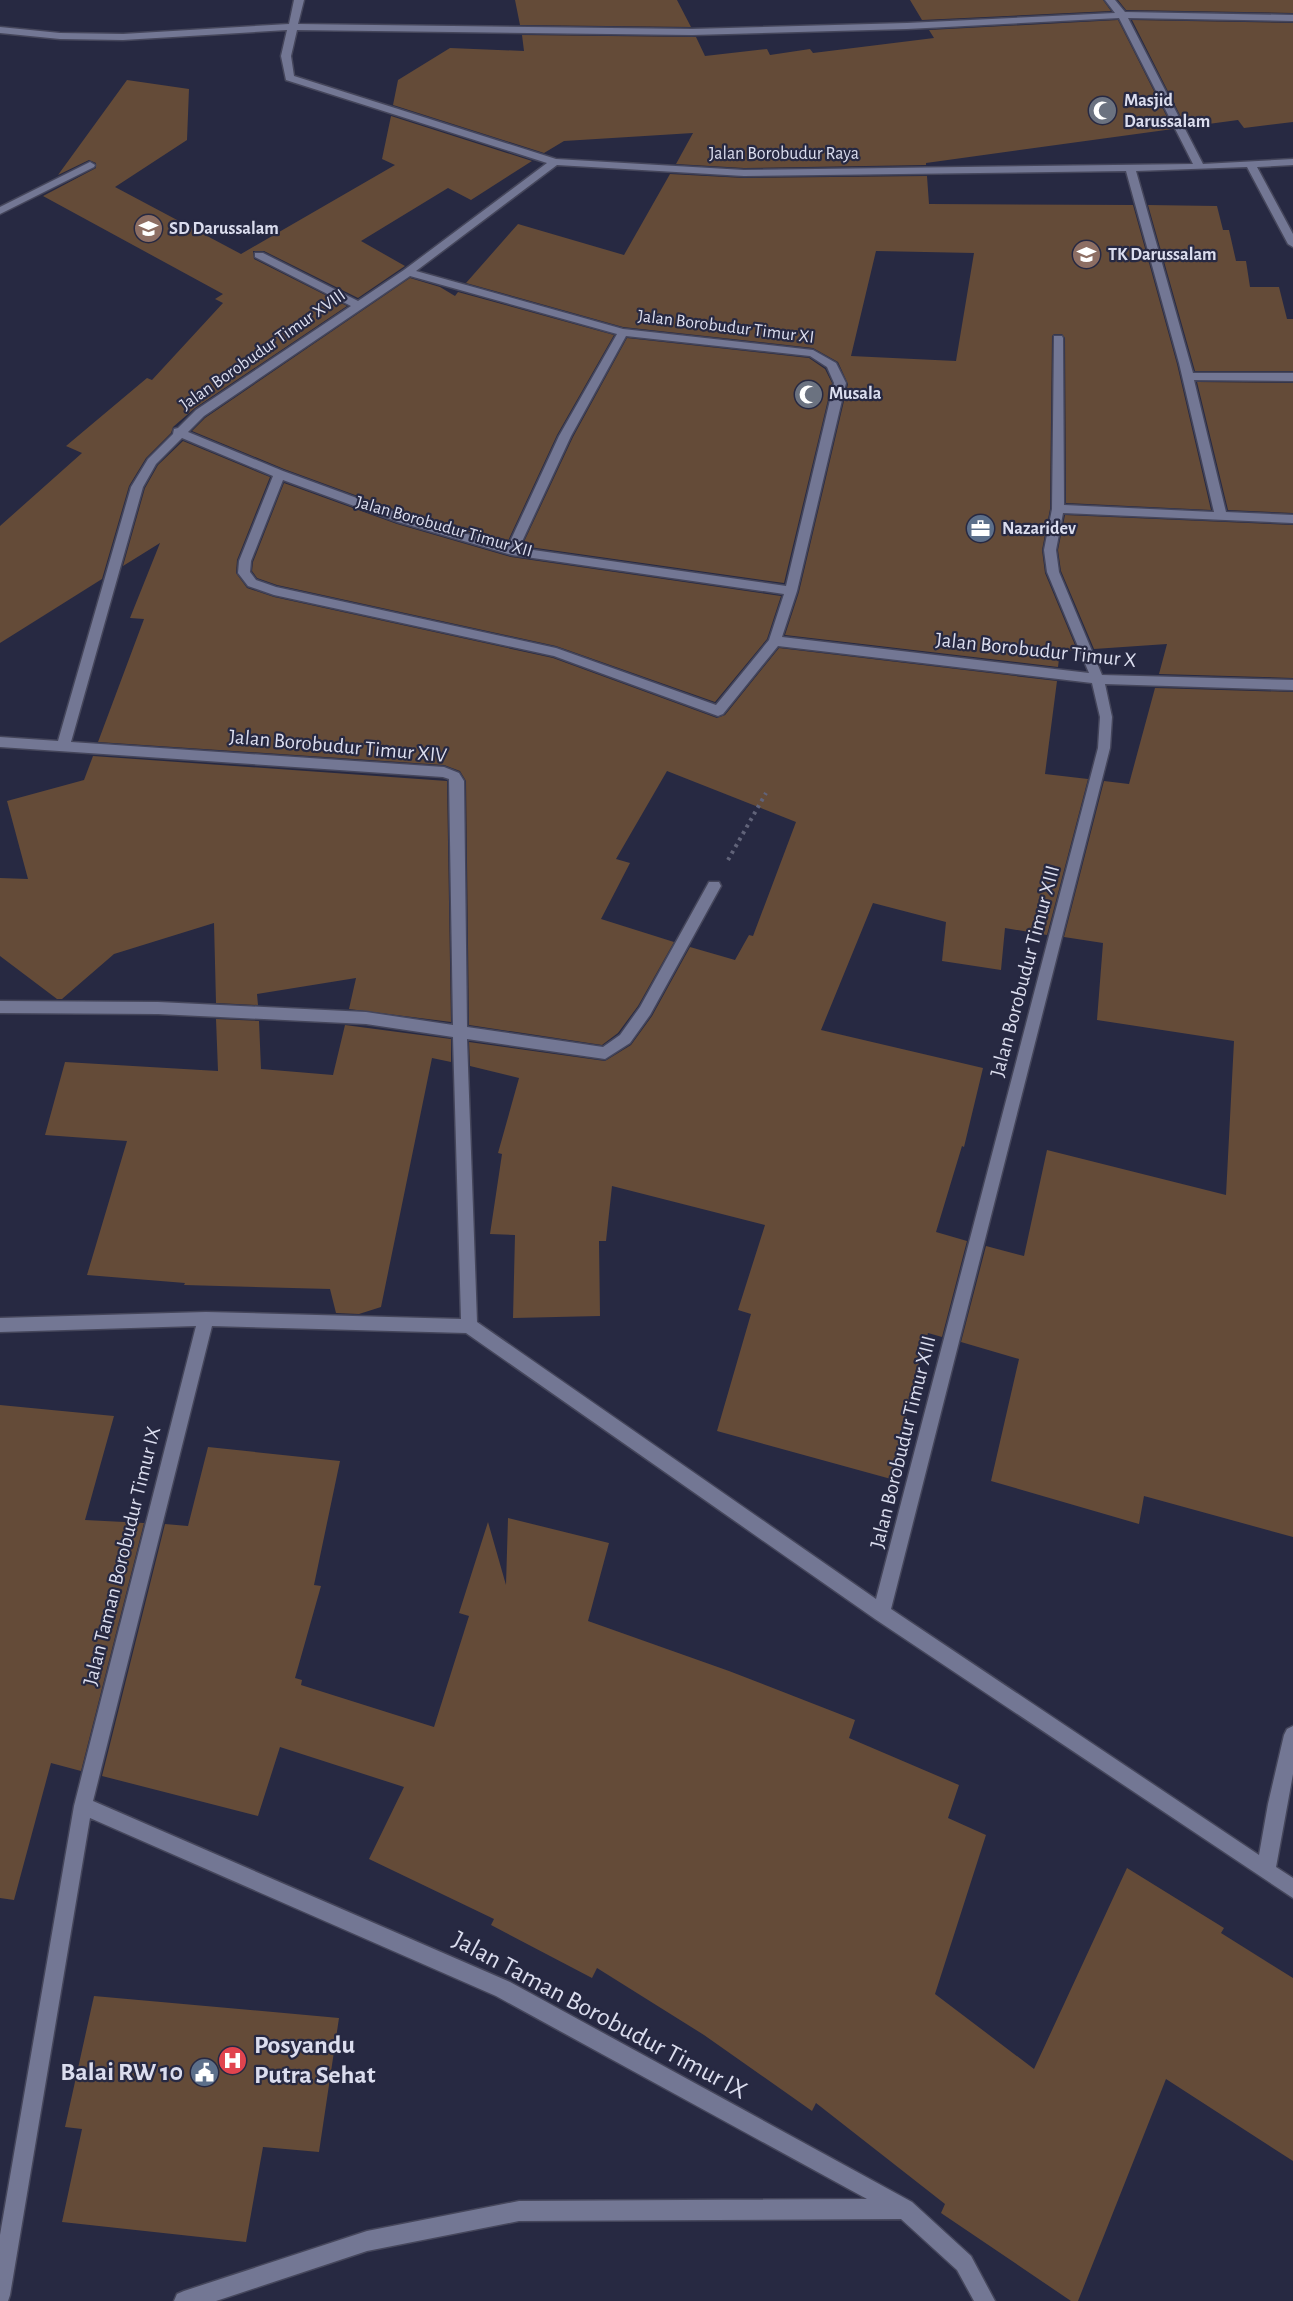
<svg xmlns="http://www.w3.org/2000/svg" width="1293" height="2301" viewBox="0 0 1293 2301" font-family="'Alegreya Sans',sans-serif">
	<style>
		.building { fill: #644b38; fill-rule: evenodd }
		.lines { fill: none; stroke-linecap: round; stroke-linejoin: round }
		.minor-casing { stroke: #45465b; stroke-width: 3 }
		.path { stroke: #616379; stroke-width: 4; stroke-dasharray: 3 4.5; stroke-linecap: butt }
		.minor { fill: #737794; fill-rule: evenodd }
		.labels { text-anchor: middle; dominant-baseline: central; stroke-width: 4.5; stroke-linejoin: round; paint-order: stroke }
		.far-poi-label { font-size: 18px; font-weight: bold; fill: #dbddee; stroke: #272942; text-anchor: start }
		.far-street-label { font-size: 18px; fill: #dbddee; stroke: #272942 }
		.street-label { font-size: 21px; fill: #dbddee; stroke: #272942 }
		.near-street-label { font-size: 26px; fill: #dbddee; stroke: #272942 }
		.near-poi-label { font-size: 26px; font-weight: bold; fill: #dbddee; stroke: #272942; text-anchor: start }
	</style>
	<rect width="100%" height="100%" fill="#272942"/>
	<path class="building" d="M515,0H677L691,27L520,25Z
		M910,0H1103L1111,11L922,20Z
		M1118,0H1293V13L1126,10Z
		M1118,20L1173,129L926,163V165L744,168L676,164L693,133L564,141L544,153L393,105L398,80L450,48L524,51L522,35L696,37L705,56L767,49L770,55L810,49L813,53L934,38L929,30Z
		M1132,20L1293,23V122L1244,128L1238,120L1186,127Z
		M127,80L189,89L187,140L115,187L241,254L395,165L382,159L391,116L532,161L471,200L448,188L361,241L405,266L358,298L264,251H253L254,259L347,306L195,408L173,427L171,433L146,458L129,486L102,579L0,643V526L82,453L66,446L147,378L152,380L223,303L215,299L223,294L43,196L96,168V163L89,160L58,175Z
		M670,174L744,178L927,176L929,204L1133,205L1177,364L1211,510L1066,503L1065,338L1062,334H1054L1052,336L1050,509L1042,550L1045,573L1077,650L1060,651L1058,667L785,635L799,592L848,384L838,362L813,348L623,327L466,283L518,224L624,255ZM876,251L974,253L956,361L851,356Z
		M1148,205L1217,206L1223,230H1229L1236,261H1246L1250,287H1279L1287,319H1293V371H1195Z
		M410,278L440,287L455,296L458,292L614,335L557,435L507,543L407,514L284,469L192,431L205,418Z
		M627,338L809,358L825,369L832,383L784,583L522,546L573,437Z
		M1197,382L1293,383V513L1228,510Z
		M183,441L270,477L237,560L236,573L247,588L274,597L553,658L717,718L725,715L779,648L1057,681L1045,774L1088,779L1047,935L1005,928L1001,970L942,961L946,922L873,903L821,1030L983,1068L964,1147L962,1146L936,1232L967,1241L942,1337L928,1333L921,1363L919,1362L891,1479L717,1431L751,1314L738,1310L765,1225L612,1186L606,1241H599L600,1316L513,1318L515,1235L490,1234L502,1154L498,1153L519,1078L470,1066L469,1042L605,1061L631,1045L652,1016L690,947L735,960L749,935L753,936L796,822L667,771L616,859L630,863L601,919L674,942L638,1006L618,1033L602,1045L469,1025L466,781L460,771L444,765L98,742L144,619L130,618L160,543L123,566L145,488L158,465Z
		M284,483L397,524L511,557L781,596L767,639L715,702L556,646L277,585L257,578L252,571L253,562Z
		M1065,515L1293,525V678L1159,674L1167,644L1094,649L1061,571L1058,550Z
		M1155,688L1293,692V1537L1144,1496L1139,1524L991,1481L1019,1359L961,1342L986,1246L1024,1256L1047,1150L1226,1195L1234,1041L1097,1020L1103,943L1064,937L1104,781L1129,784Z
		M93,756L447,781L451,1022L349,1009L356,978L257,994L258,1005L216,1003L214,923L114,954L62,999H57L0,956V878L28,879L7,801L84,780Z
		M216,1019L259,1021L261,1069L333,1075L345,1025L451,1039V1062L432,1058L381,1307L359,1314L336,1313L330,1289L184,1285L185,1283L87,1275L127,1141L45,1135L65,1062L218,1071Z
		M0,1405L114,1416L85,1520L144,1523L81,1771L51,1763L14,1900L0,1898Z
		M208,1447L340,1461L314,1585L321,1586L295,1678L302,1680L301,1685L434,1727L469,1616L459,1613L488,1522L506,1585L508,1518L609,1543L588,1621L729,1671L855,1720L849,1738L959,1785L948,1818L986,1835L935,1994L1034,2069L1127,1868L1224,1928L1221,1933L1293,1978V2161L1166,2079L1078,2301H1071L941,2213L945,2204L816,2103L812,2111L704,2035L597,1968L592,1978L491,1925L494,1919L369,1859L404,1787L280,1747L258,1816L102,1776L165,1524L188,1526Z
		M94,1996L339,2018L319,2152L263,2147L246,2242L62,2222L82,2129L65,2127Z"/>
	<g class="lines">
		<defs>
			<path id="minor" d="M294,0H304L298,24L692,29L907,23L1115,13L1105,0H1115L1125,12L1293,15V21L1128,18L1203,164L1293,159V165L1257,167L1293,234V247L1288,244L1247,167L1136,171L1193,373H1293V381L1194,380L1226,512L1293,515V523L1063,513L1056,550L1059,572L1102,675L1293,680V690L1105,684L1112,717L1110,748L891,1609L1259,1855L1268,1804L1284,1735L1287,1729L1293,1726V1774L1276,1867L1293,1878V1898L875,1619L466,1333L212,1326L93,1801L510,1982L912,2202L971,2256L995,2301H974L957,2270L901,2219L519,2221L367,2251L216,2301H174L177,2294L184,2291L367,2231L519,2201L867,2199L496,1996L90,1818L10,2295L8,2301H0V2235L74,1806L196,1326L0,1332V1318L206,1312L461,1319L453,1037L366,1024L158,1014L0,1013V1001L158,1002L366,1012L453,1025L449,779L443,777L0,747V737L58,741L131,487L148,459L173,434L174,429L178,428L196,410L351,306L255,257V253H263L358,301L404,270L547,163L286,80L281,56L287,30L123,40L60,39L0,33V27L60,33L123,34L289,24ZM1119,18L1193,164L744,170L556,159L294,76L291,56L297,30L692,35L907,29ZM557,165L744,176L1126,171L1179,363L1214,512L1064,505L1063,338L1062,336H1054L1052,509L1044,550L1047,572L1089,673L782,637L797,591L846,383L836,363L813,350L623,329L416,271ZM410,276L617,334L559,436L508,546L406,516L283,471L188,432L204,416ZM626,336L810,356L827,367L834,383L786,586L519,548L571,436ZM182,438L273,476L239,561L238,573L248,586L274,595L554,656L718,716L723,714L778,646L1092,683L1100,717L1098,748L876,1599L477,1322L467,1039L605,1059L630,1043L650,1015L721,886L719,882H709L640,1007L620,1035L603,1047L467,1027L464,781L459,773L444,767L71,742L143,487L156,464ZM283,480L398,522L512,555L784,594L769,640L716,705L556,648L276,587L256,580L250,572L251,561Z
				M90,162L95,165L94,167L0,214V207Z"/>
		</defs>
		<use href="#minor" class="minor-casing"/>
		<path class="path" d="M728,860L766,793"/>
		<use href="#minor" class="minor"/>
	</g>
	<defs>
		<symbol id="mosque-disc" viewBox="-11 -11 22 22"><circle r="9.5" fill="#6b7280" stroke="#272942"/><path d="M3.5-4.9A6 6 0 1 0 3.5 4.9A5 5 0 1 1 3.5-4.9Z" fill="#fff"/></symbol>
		<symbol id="school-disc" viewBox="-11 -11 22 22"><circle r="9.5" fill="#8d6e63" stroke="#272942"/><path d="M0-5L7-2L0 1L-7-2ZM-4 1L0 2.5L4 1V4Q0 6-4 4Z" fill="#fff"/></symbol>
		<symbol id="office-disc" viewBox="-11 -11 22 22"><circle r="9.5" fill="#5c6f8a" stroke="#272942"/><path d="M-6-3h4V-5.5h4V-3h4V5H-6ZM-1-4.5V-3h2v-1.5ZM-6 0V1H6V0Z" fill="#fff"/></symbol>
		<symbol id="hospital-disc" viewBox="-11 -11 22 22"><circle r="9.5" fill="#e0444e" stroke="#272942"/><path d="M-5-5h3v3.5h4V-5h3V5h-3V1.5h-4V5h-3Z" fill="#fff"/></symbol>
		<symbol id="civic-disc" viewBox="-11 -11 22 22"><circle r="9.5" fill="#5c6f8a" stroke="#272942"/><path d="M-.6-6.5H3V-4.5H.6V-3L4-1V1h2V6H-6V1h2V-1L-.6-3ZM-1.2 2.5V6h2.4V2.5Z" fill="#fff"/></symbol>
	</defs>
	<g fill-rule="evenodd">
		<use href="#mosque-disc" x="1086" y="94" width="33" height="33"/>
		<use href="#school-disc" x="132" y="212" width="33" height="33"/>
		<use href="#school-disc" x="1070" y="238" width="33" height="33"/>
		<use href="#mosque-disc" x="792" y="378" width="33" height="33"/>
		<use href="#office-disc" x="964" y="512" width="33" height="33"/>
		<use href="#hospital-disc" x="216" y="2044" width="33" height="33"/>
		<use href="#civic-disc" x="188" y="2056" width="33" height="33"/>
	</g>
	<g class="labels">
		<g class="far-poi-label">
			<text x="1124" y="101">Masjid<tspan x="1124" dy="21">Darussalam</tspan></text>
			<text x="169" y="229">SD Darussalam</text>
			<text x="1108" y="255">TK Darussalam</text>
			<text x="829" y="394">Musala</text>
			<text x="1002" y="529">Nazaridev</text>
		</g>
		<g class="far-street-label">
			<text x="784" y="154">Jalan Borobudur Raya</text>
			<text transform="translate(726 327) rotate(7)">Jalan Borobudur Timur XI</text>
			<text transform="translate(263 350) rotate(-35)">Jalan Borobudur Timur XVIII</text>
			<text transform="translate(444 527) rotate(16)">Jalan Borobudur Timur XII</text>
		</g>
		<g class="street-label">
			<text transform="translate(1036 650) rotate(6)">Jalan Borobudur Timur X</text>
			<text transform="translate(338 746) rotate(5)">Jalan Borobudur Timur XIV</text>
			<text transform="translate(1025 971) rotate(-75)">Jalan Borobudur Timur XIII</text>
			<text transform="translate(903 1442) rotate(-76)">Jalan Borobudur Timur XIII</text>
			<text transform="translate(122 1556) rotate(-76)">Jalan Taman Borobudur Timur IX</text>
		</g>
		<g class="near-street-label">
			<text transform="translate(600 2015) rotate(28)">Jalan Taman Borobudur Timur IX</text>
		</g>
		<g class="near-poi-label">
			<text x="254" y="2045">Posyandu<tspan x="254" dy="30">Putra Sehat</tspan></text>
			<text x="183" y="2072" text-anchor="end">Balai RW 10</text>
		</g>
	</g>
</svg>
